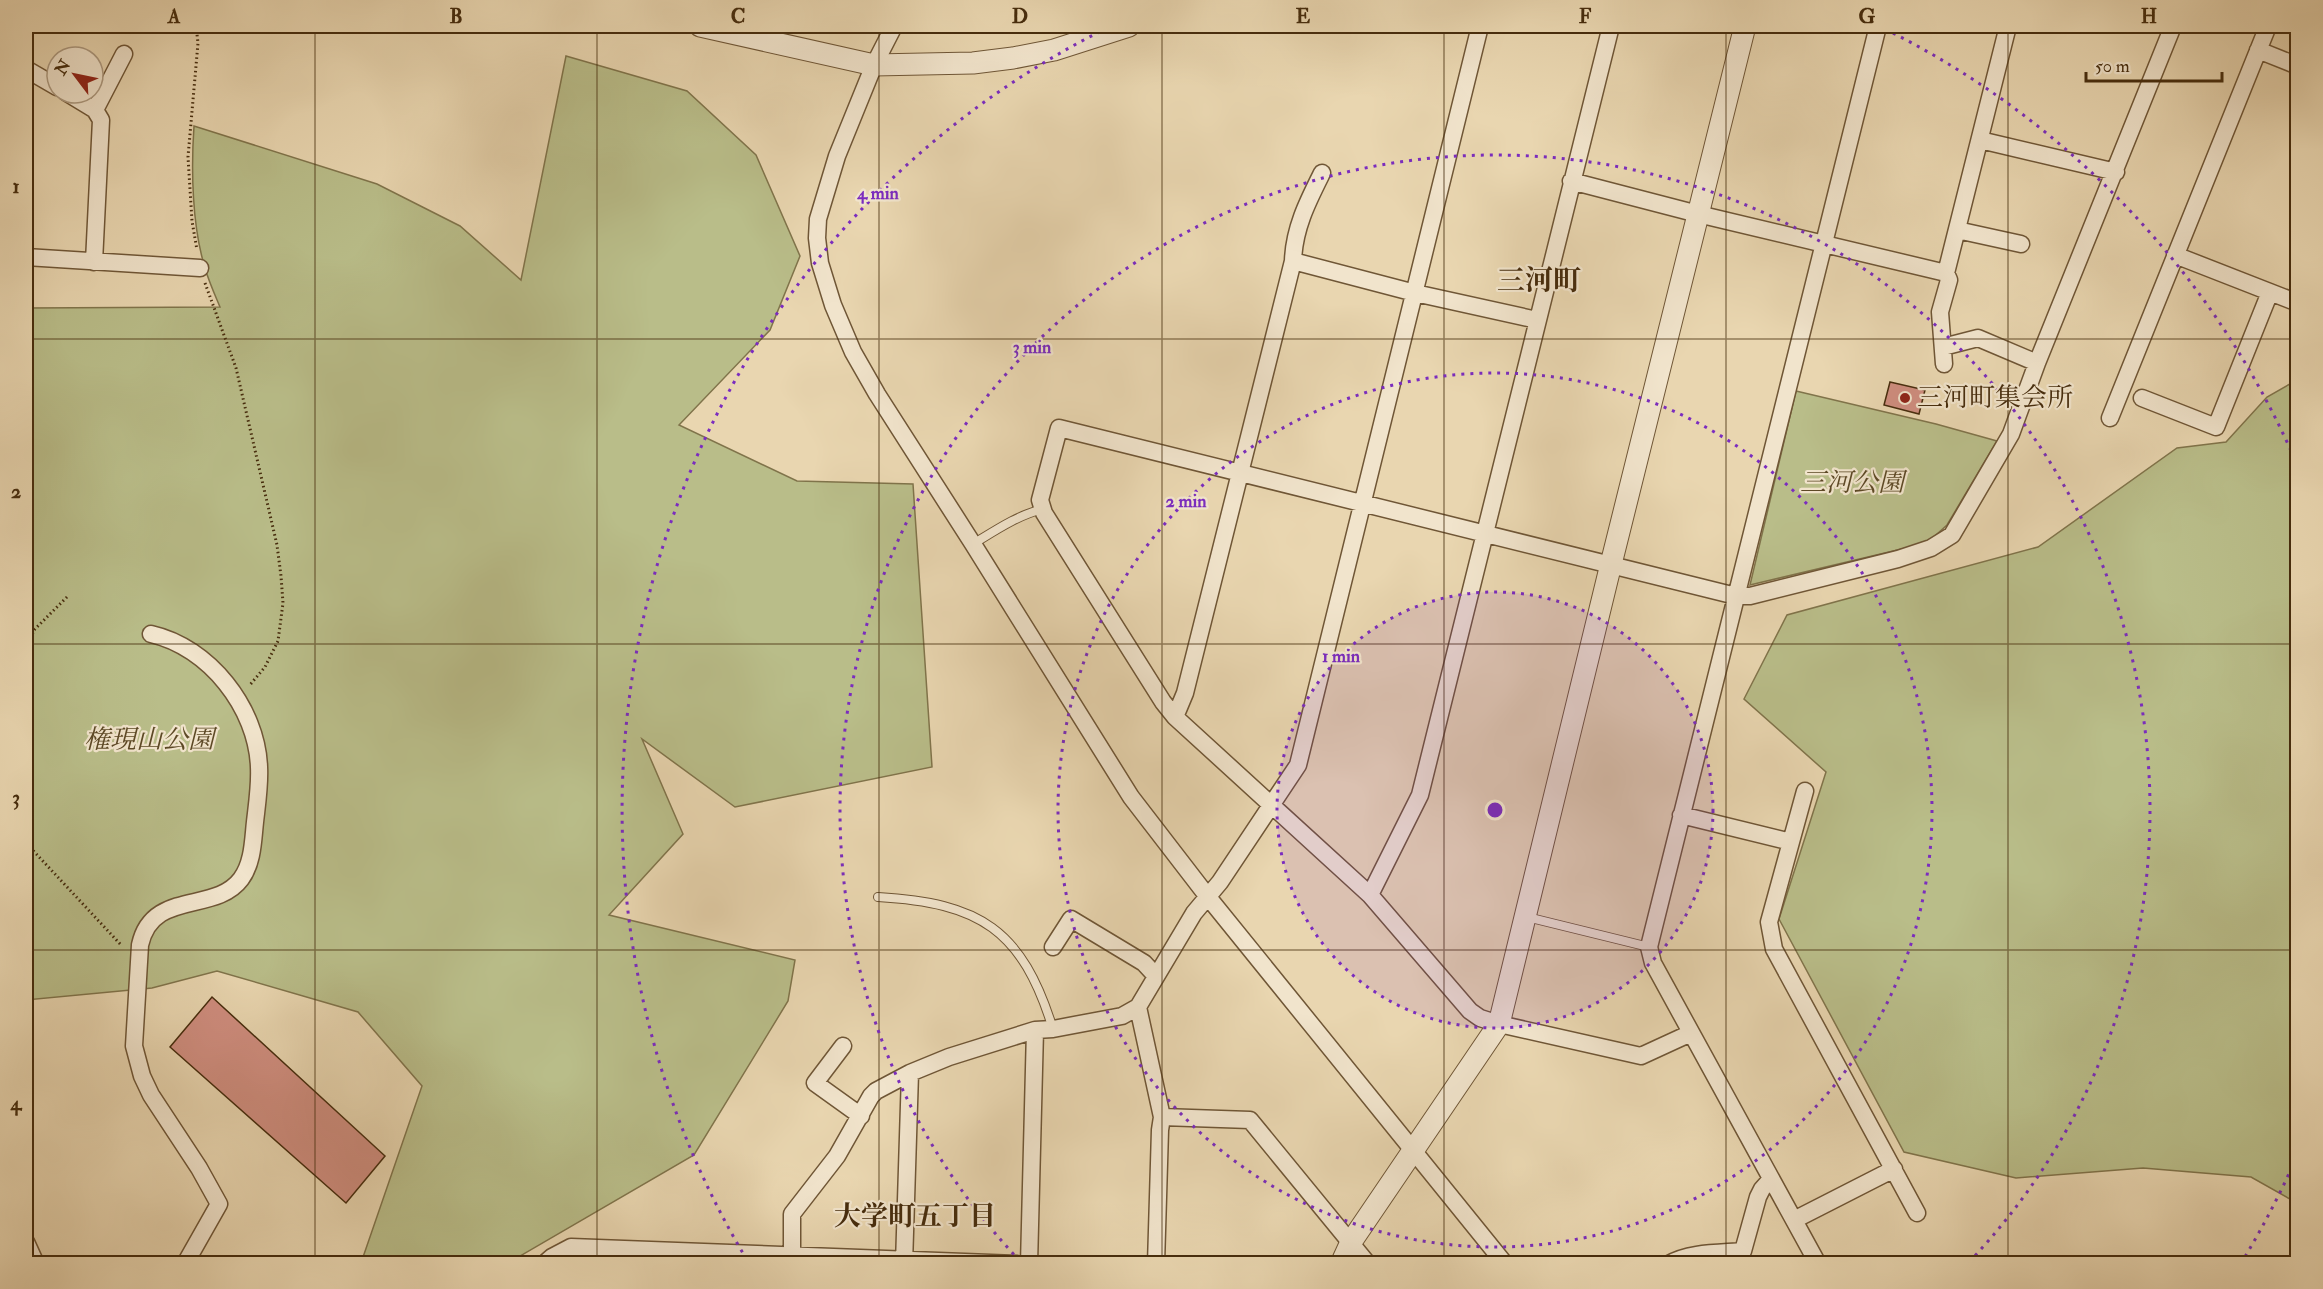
<svg xmlns="http://www.w3.org/2000/svg" width="2323" height="1289" viewBox="0 0 2323 1289" font-family="'IM FELL Double Pica','Noto Serif JP',serif">
	<style>
		.green { fill: #b9bd89; stroke: #80744b; stroke-width: 1.5 }
		.building { fill: #d08e80; stroke: #462c0d; stroke-width: 1.5 }
		.lines { fill: none; stroke-linecap: round; stroke-linejoin: round }
		.service-casing { stroke: #6f5636; stroke-width: 10 }
		.minor-casing { stroke: #6f5636; stroke-width: 19 }
		.tertiary-casing { stroke: #6f5636; stroke-width: 23 }
		.path { stroke: #462c0d; stroke-width: 3; stroke-dasharray: 1.5 3; stroke-linecap: butt }
		.service { stroke: #f1e4cc; stroke-width: 8 }
		.minor { stroke: #f1e4cc; stroke-width: 16 }
		.tertiary { stroke: #f1e4cc; stroke-width: 21 }
		.grid { fill: none; stroke: #462c0d; stroke-width: 1.5; stroke-opacity: 0.55 }
		.ring { fill: none; stroke: #7b2cbf; stroke-width: 3; stroke-dasharray: 3 6 }
		.poi-dot { fill: #8f2418; stroke: #f1e4cc; stroke-width: 2 }
		.labels { text-anchor: middle; dominant-baseline: central; stroke-width: 4.5; stroke-linejoin: round; paint-order: stroke }
		.poi-label { font-size: 26px; fill: #462c0d; stroke: #f1e4cc; text-anchor: start }
		.park-label { font-size: 26px; font-style: italic; fill: #5d4926; stroke: #f1e4cc }
		.neighbourhood-label { font-size: 27px; font-weight: bold; fill: #462c0d; stroke: #f1e4cc }
		.quarter-label { font-size: 28px; font-weight: bold; fill: #462c0d; stroke: #f1e4cc }
		.centre { fill: #7b2cbf; stroke: #f1e4cc; stroke-width: 3 }
		.ring-label { font-size: 18px; text-anchor: middle; font-weight: bold; fill: #7b2cbf; stroke: #f1e4cc; stroke-width: 4.5; stroke-linejoin: round; paint-order: stroke }
		.neatline { fill: none; stroke: #462c0d; stroke-width: 2 }
		.grid-label { font-size: 20px; text-anchor: middle; font-weight: bold; fill: #462c0d }
	</style>
	<rect width="100%" height="100%" fill="#e9d6b0"/>
	<filter id="stains"><feTurbulence type="fractalNoise" baseFrequency=".00333" numOctaves="4"/><feColorMatrix values="0 0 0 0 .2 0 0 0 0 .09 0 0 0 0 .02 0 0 0 .5 -.17"/></filter>
	<radialGradient id="worn" r=".72"><stop offset=".6" stop-color="#630" stop-opacity="0"/><stop offset="1" stop-color="#630" stop-opacity=".3"/></radialGradient>
	<path class="green" d="M566,56L687,91L756,155L800,256L770,330L679,425L797,481L913,484L932,767L735,807L642,739L683,834L609,915L795,960L788,1001L694,1155L508,1263H361L422,1086L358,1012L217,971L152,988L26,1000V308L220,307C215,295 209,282 205,268C192,226 191,170 194,126L377,184L460,226L521,280Z
		M2297,380V1203L2251,1177L2143,1168L2016,1178L1904,1152L1779,919L1826,772L1744,699L1787,615L2038,547L2177,448L2226,442L2267,397Z
		M1796,391L1936,424L1997,441L1947,525L1927,543L1750,585Z"/>
	<path class="building" d="M1890,382L1925,390L1919,414L1884,405Z
		M212,997L385,1156L346,1203L170,1047Z"/>
	<g class="lines">
		<defs>
			<path id="service" d="M973,544C996,530 1018,515 1043,509
				M878,897C980,903 1022,929 1053,1029
				M1527,917L1649,947"/>
			<path id="minor" d="M894,26L874,65L837,156L818,219L817,238L820,263L833,305L853,352L877,394L973,544L1131,797L1208,897L1505,1264
				M2258,50L2298,66
				M26,69L57,87
				M67,93L95,110L101,120L94,262
				M95,110L124,54
				M1980,140L2116,172
				M1571,181L1698,214L1946,273L2008,26
				M1957,230L2021,244
				M2175,255L2298,303
				M26,257L200,268
				M1293,261C1294,228 1308,201 1322,173
				M1943,347L1978,338L2037,363
				M1944,364L1940,312L1949,280L1946,273
				M2142,398L2216,427L2270,292
				M2110,418L2268,26
				M151,634C209,647 257,708 259,767C260,785 257,804 255,822C253,840 253,863 241,879C215,914 152,889 140,945L134,1046L142,1076L151,1095L199,1168L219,1204L185,1264
				M1175,717L1185,693L1293,261L1415,293L1537,320
				M1805,791L1769,922L1774,949L1917,1213
				M1681,815L1791,842
				M1370,895L1420,795L1611,26
				M1053,947L1071,919L1144,963L1156,976
				M1138,1007L1162,1117L1160,1130L1156,1264
				M1691,1033L1641,1056L1499,1024L1480,1018L1470,1011L1370,895L1175,717L1163,702L1044,513L1040,500L1059,428L1736,596H1750L1898,559L1931,548L1952,535L2011,434L2037,363L2173,26
				M843,1046L815,1083L861,1116
				M1162,1117L1250,1120L1368,1264
				M1794,1220L1894,1169
				M26,1242L36,1264
				M792,1255V1214L837,1156L871,1096L876,1091L910,1073L949,1057L1035,1030L1053,1029L1122,1016L1138,1007L1194,913L1220,882L1298,765L1480,26
				M544,1264L552,1257L571,1247L1017,1264
				M904,1264L910,1073
				M1029,1264L1035,1030
				M1669,1264C1689,1252 1720,1253 1743,1251L1758,1197L1762,1189L1771,1179
				M1818,1264L1653,963L1649,947L1878,26"/>
			<path id="tertiary" d="M700,26L874,65L973,63L1013,58L1054,50L1129,26
				M1341,1264L1351,1242L1499,1024L1611,564L1745,26"/>
		</defs>
		<use href="#service" class="service-casing"/>
		<use href="#minor" class="minor-casing"/>
		<use href="#tertiary" class="tertiary-casing"/>
		<path class="path" d="M196,26L198,43L188,157L192,221L197,250
			M205,283L236,368L277,545L281,576L283,603L278,641L265,667L249,686
			M26,646L35,629L68,596
			M26,804L27,805V844L122,946"/>
		<use href="#service" class="service"/>
		<use href="#minor" class="minor"/>
		<use href="#tertiary" class="tertiary"/>
	</g>
	<path class="grid" d="M315,26V1264M597,26V1264M879,26V1264M1162,26V1264M1444,26V1264M1726,26V1264M2008,26V1264M26,339H2298M26,644H2298M26,950H2298"/>
	<circle cx="1495" cy="810" r="218" fill="#7b2cbf" fill-opacity=".12"/>
	<g class="ring">
		<circle cx="1495" cy="810" r="218"/>
		<circle cx="1495" cy="810" r="437"/>
		<path d="M1020 1261A655 655 0 1 1 1970 1261"/>
		<path d="M2296 1158A873 873 0 0 1 2243 1260M747 1260A873 873 0 0 1 1105 29M1885 29A873 873 0 0 1 2296 462"/>
	</g>
	<circle class="poi-dot" cx="1905" cy="398" r="6"/>
	<g class="labels">
		<g class="poi-label">
			<text x="1917" y="398">三河町集会所</text>
		</g>
		<g class="park-label">
			<text x="1852" y="483">三河公園</text>
			<text x="149" y="740">権現山公園</text>
		</g>
		<g class="neighbourhood-label">
			<text x="915" y="1216">大学町五丁目</text>
		</g>
		<g class="quarter-label">
			<text x="1539" y="281">三河町</text>
		</g>
	</g>
	<circle cx="1495" cy="810" r="9" class="centre"/>
	<g class="ring-label">
		<text x="878" y="199">4 min</text>
		<text x="1032" y="353">3 min</text>
		<text x="1186" y="507">2 min</text>
		<text x="1341" y="662">1 min</text>
	</g>
	<rect width="2323" height="1289" fill="none" stroke="#e9d6b0" stroke-width="66"/>
	<g transform="translate(75 75) rotate(302)"><circle r="28" fill="#f1e4cc" stroke="#ad9a80" stroke-width="1.5"/>
	<path d="M0-4.5L10 22L0 15L-10 22Z" fill="#8f2418"/>
	<text y="-9" font-size="16" font-weight="bold" text-anchor="middle" fill="#462c0d">N</text>
	</g>
	<path d="M2086 72v9h136v-9" fill="none" stroke="#462c0d" stroke-width="3"/>
	<text x="2095" y="72" font-size="18" fill="#462c0d" stroke="#f1e4cc" stroke-width="4.5" paint-order="stroke">50 m</text>
	<rect x="33" y="33" width="2257" height="1223" class="neatline"/>
	<g class="grid-label">
		<text x="174" y="23">A</text>
		<text x="456" y="23">B</text>
		<text x="738" y="23">C</text>
		<text x="1020" y="23">D</text>
		<text x="1303" y="23">E</text>
		<text x="1585" y="23">F</text>
		<text x="1867" y="23">G</text>
		<text x="2149" y="23">H</text>
		<text x="16" y="193">1</text>
		<text x="16" y="498">2</text>
		<text x="16" y="804">3</text>
		<text x="16" y="1110">4</text>
	</g>
	<rect width="100%" height="100%" filter="url(#stains)"/>
	<rect width="100%" height="100%" fill="url(#worn)"/>
</svg>
